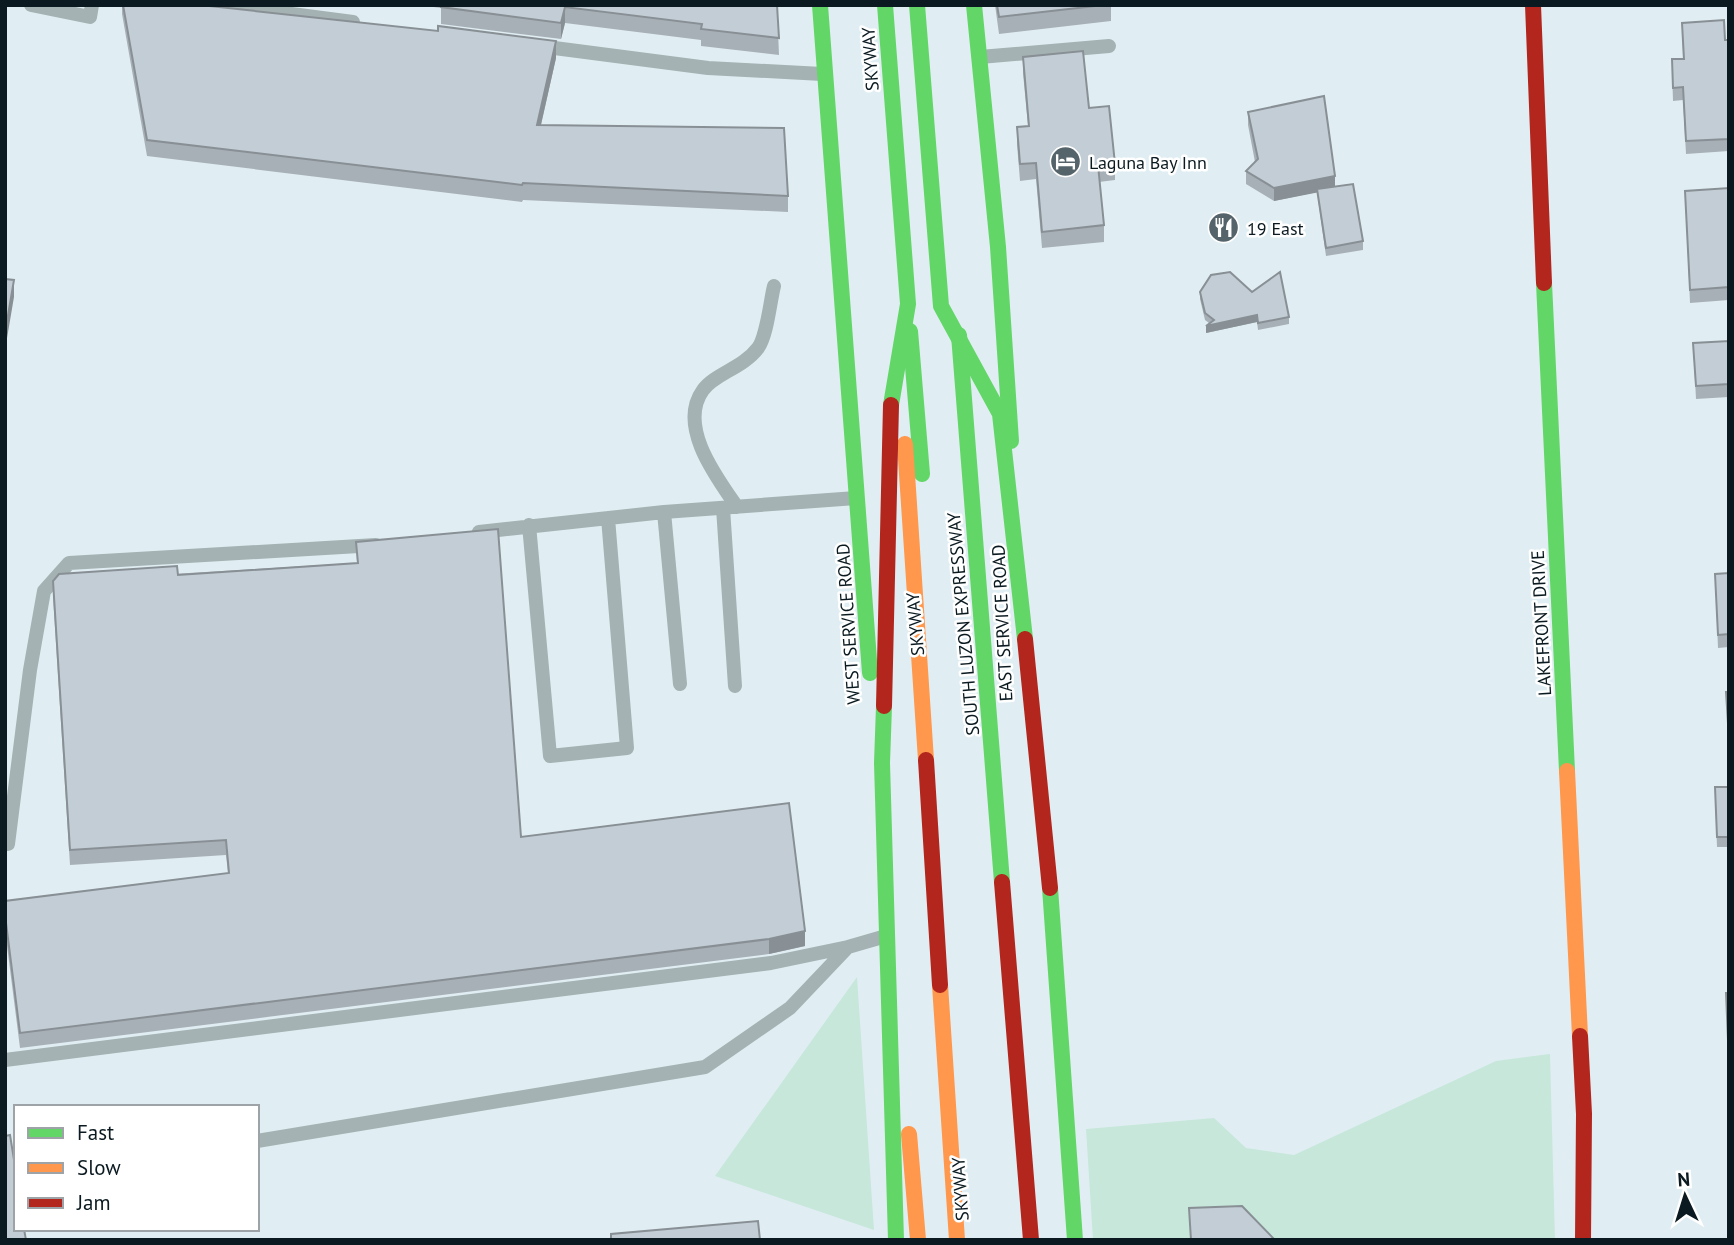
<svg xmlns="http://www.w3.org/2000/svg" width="1734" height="1245" viewBox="0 0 1734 1245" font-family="'PT Sans',sans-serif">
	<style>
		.green { fill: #c7e7da }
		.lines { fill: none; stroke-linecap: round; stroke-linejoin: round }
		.lane { stroke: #a5b2b3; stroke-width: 14 }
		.fast { stroke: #63d668; stroke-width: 16 }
		.slow { stroke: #ff974d; stroke-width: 16 }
		.jam { stroke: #b3261e; stroke-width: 16 }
		.fast-bridge { stroke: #63d668; stroke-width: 16 }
		.jam-bridge { stroke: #b3261e; stroke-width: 16 }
		.wall { fill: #a8b0b7 }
		.shaded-wall { fill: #889095 }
		.building { fill: #c3cdd5; stroke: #889095; stroke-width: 2 }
		.labels { text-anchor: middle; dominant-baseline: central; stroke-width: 5; stroke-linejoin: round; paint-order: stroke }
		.street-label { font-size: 18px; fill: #0a1a20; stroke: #fff }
		.poi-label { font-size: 18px; fill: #0a1a20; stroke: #fff; text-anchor: start }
	</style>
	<rect width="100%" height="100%" fill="#e0eef3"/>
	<path class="green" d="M857,977L874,1230L715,1176Z
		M1550,1054L1555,1240H1093L1086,1129L1214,1118L1246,1148L1294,1155L1496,1061Z"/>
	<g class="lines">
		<path class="lane" d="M31,5L90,17L92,5
			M222,5L353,22
			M539,46L708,68L822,74
			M980,57L1109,46
			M737,507C717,478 677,426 703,390C714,374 743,368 758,348C767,336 770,302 774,286
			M723,508L735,686
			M664,512L680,684
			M529,525L550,756L627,748L608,518
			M479,532L664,512L856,498
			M8,844L30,670L44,591L69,563L376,545
			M5,1060L771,963L848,947
			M257,1141L705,1067L790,1008L848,947L886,936"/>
		<path class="fast" d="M820,5L870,673
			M974,5L998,247L1011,441
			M1544,283L1567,771
			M910,331L922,474
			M959,335L1002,882
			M1050,888L1075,1240"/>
		<path class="slow" d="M905,444L926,760
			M1567,771L1580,1036
			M940,985L957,1240
			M909,1134L918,1240"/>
		<path class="jam" d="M1533,5L1544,283
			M926,760L940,985
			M1002,882L1031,1240
			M1580,1036L1584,1114L1583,1240"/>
		<path class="fast-bridge" d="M885,5L908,304L891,405
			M917,5L941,306L1000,414L1025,639
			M884,706L882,763L896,1240"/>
		<path class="jam-bridge" d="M1025,639L1050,888
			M884,706L891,405"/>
	</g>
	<path class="wall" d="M122,5H200L556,58L541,125L788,196V212L523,200L522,202L147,156L122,14Z
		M418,5H777L779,55L701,46V40L565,23L561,39L441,24V8Z
		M995,5H1111V21L999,34Z
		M1682,23L1725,40H1729V151L1686,154L1683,100L1673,101L1672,72V59H1683Z
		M1023,57L1089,108L1115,164V180L1099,182L1104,225V242L1042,248L1036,179L1020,181L1017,144V127L1028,126L1023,73Z
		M1248,112L1335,186L1363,241V250L1326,256L1317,192L1274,201L1246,184V171L1255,162L1248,125Z
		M1729,188V300L1690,303L1685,191Z
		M1200,292H1252L1289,317V324L1258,330L1257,322L1206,333L1209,323L1205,320L1200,299Z
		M1729,341V397L1696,399L1693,343Z
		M356,542L521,837L805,946L769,954L20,1048L5,930V901L228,873L226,855L70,865L53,596V581L357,563Z
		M1729,573V647L1718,648L1715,574Z
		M1729,787V847H1717L1715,798Z"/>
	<path class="shaded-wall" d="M565,7V23L561,39V23Z
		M556,41V58L537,142V125Z
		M1335,176V189L1274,201V188Z
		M14,280V297L5,350V333Z
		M1257,315V322L1206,333V326Z
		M6,426V443L5,451V434Z
		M805,931V946L769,954V939Z"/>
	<path class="building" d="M123,5H200L438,31V26L556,41L537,125L784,128L788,196L523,183L522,185L147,140Z
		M441,5H777L779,38L701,29L702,24L565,7L561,23L441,7Z
		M997,5H1104L999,17Z
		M1724,20L1725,40H1729V139L1686,141L1683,87L1673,88L1672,59H1684L1682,23Z
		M1083,51L1089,108L1109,106L1115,164L1098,165L1104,225L1042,232L1036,163L1020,164L1017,127L1029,126L1023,57Z
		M1324,96L1335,176L1274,188L1246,171L1258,159L1248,112Z
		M1353,184L1363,241L1326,248L1317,189Z
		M1729,188V287L1690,290L1685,191Z
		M1230,272L1252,292L1280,272L1289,317L1258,323L1257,315L1206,326L1214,320L1205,313L1200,292L1211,275Z
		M5,279L14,280L5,333Z
		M1729,341V384L1696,386L1693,343Z
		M498,529L521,837L789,803L805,931L769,939L20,1033L5,915V901L229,873L226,840L70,850L53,581L59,574L177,566L178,575L358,563L356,542Z
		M1729,573V634L1718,635L1715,574Z
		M1726,692H1729V739Z
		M1715,787H1729V837H1717Z
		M1726,993H1729V1040H1728Z
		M10,1135L16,1172V1229H24L26,1240H5V1136Z
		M1242,1206L1275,1240H1191L1189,1208Z
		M758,1221L760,1240H611V1234Z"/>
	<defs>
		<symbol id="hotel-disc" viewBox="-11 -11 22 22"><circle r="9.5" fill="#55646a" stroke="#fff"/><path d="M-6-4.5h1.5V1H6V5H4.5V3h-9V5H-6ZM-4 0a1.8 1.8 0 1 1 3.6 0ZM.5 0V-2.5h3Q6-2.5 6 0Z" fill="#fff"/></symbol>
		<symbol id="restaurant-disc" viewBox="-11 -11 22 22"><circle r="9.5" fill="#55646a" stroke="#fff"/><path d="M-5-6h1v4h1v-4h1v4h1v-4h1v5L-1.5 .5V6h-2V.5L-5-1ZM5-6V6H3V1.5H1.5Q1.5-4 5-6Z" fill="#fff"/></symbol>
	</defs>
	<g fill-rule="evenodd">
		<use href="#hotel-disc" x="1048" y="144" width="35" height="35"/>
		<use href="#restaurant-disc" x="1206" y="210" width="35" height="35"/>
	</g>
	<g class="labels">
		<g class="street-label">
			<text transform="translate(870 59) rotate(-94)">SKYWAY</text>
			<text transform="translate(1002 623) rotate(-93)">EAST SERVICE ROAD</text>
			<text transform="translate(1541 623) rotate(-93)">LAKEFRONT DRIVE</text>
			<text transform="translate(848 624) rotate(-94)">WEST SERVICE ROAD</text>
			<text transform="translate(915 624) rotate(-95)">SKYWAY</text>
			<text transform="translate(963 624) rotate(-95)">SOUTH LUZON EXPRESSWAY</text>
			<text transform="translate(960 1189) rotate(-94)">SKYWAY</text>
		</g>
		<g class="poi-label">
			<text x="1089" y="162">Laguna Bay Inn</text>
			<text x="1247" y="228">19 East</text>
		</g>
	</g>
	<rect width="1734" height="1245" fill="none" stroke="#0a1a20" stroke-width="14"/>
	<rect x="14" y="1105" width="245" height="126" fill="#ffffff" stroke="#9da3a6" stroke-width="2"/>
	<rect x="28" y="1128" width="35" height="10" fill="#63d668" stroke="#9da3a6" stroke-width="2"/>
	<text x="77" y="1140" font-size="21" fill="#0a1a20">Fast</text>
	<rect x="28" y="1163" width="35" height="10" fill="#ff974d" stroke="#9da3a6" stroke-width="2"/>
	<text x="77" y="1175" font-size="21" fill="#0a1a20">Slow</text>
	<rect x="28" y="1198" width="35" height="10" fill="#b3261e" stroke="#9da3a6" stroke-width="2"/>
	<text x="77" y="1210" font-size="21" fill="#0a1a20">Jam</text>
	<g transform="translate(1685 1196) rotate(356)" stroke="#ffffff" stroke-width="5" paint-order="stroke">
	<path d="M0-5L12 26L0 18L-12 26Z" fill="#0a1a20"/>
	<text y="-10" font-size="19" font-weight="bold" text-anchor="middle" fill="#0a1a20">N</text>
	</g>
</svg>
